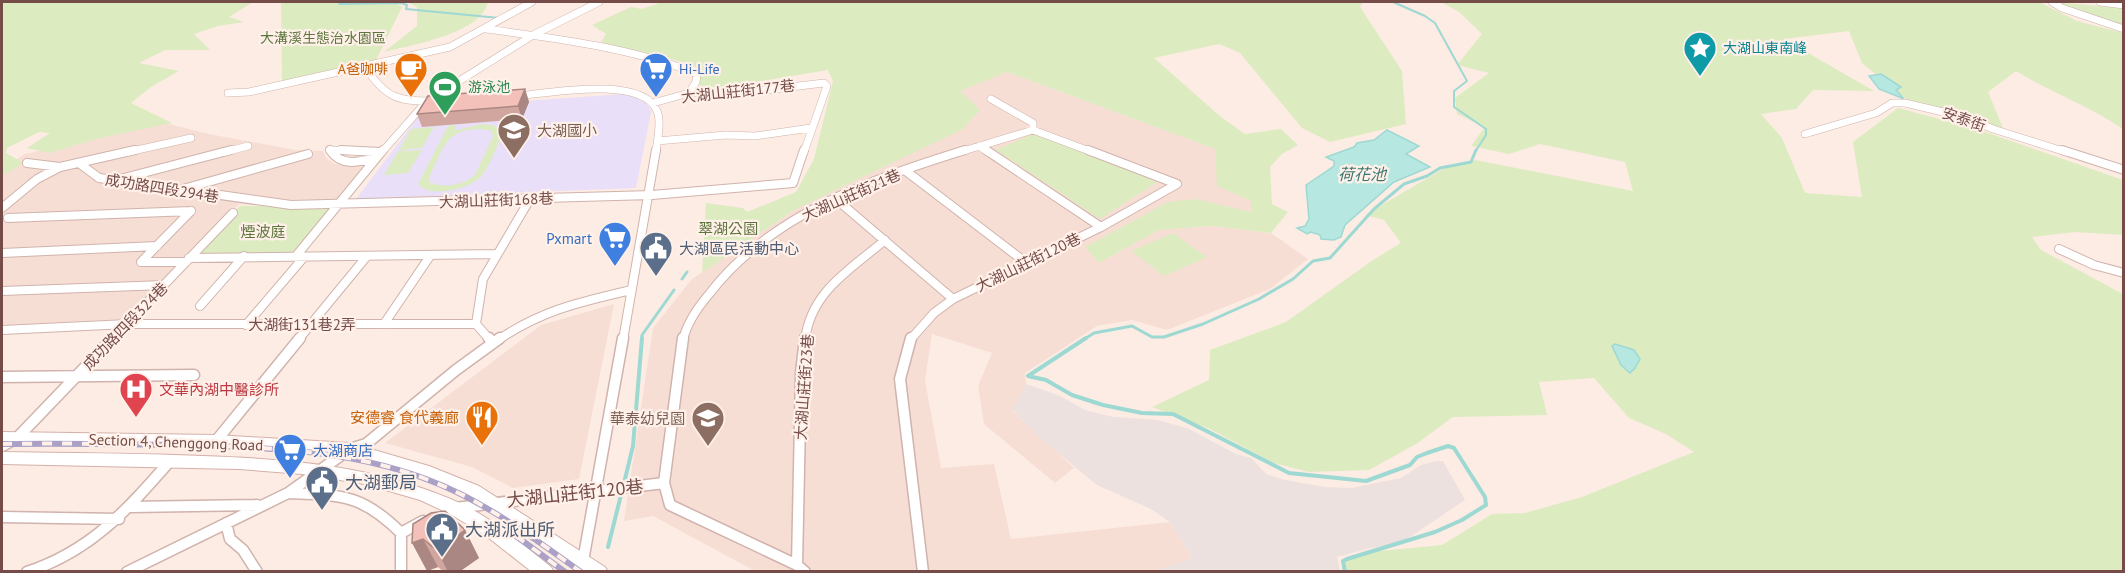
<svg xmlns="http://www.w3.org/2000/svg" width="2125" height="573" viewBox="0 0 2125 573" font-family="'PT Sans','Noto Sans TC',sans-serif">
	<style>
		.residential { fill: #f7ded4 }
		.industrial { fill: #ece1de }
		.education { fill: #e9dff9 }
		.green { fill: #ddebc1; fill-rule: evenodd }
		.water { fill: #b7e7e1; stroke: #9dd9d2; stroke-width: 1.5 }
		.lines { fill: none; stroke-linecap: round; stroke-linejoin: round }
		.stream-far2 { stroke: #9dd9d2; stroke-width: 2 }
		.stream-far1 { stroke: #9dd9d2; stroke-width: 3 }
		.stream { stroke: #9dd9d2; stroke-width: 4 }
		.street-far2-casing { stroke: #d0b3ac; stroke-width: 8 }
		.street-far1-casing { stroke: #d0b3ac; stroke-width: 10 }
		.street-casing { stroke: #d0b3ac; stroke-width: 13 }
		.secondary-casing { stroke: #d4b0a9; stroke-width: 2 }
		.street-far2 { stroke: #fff; stroke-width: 7 }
		.street-far1 { stroke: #fff; stroke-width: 8 }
		.street { stroke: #fff; stroke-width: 10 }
		.secondary { fill: #fff; fill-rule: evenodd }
		.rail-casing { stroke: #aba1c6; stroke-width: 6 }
		.rail { stroke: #fff1e9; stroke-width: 4; stroke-dasharray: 10; stroke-linecap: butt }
		.wall { fill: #d1a69f }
		.shaded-wall { fill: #aa8782 }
		.building { fill: #f3c1b9; stroke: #aa8782; stroke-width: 1.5 }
		.labels { text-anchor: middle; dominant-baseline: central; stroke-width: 4.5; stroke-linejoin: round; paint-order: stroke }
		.far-park-label { font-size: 14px; fill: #5d753d; stroke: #fff1e9 }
		.far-culture-label { font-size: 14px; fill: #0d838f; stroke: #fff1e9; text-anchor: start }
		.far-food-label { font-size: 14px; fill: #c56008; stroke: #fff1e9; text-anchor: end }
		.far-shop-label { font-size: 14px; fill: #366cbe; stroke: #fff1e9; text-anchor: start }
		.far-leisure-label { font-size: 14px; fill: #27864d; stroke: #fff1e9; text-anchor: start }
		.street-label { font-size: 15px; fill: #754c48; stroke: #fff1e9 }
		.education-label { font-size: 15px; fill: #785e54; stroke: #fff1e9; text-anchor: start }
		.park-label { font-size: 15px; fill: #5d753d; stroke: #fff1e9 }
		.shop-label { font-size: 15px; fill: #366cbe; stroke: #fff1e9; text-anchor: end }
		.service-label { font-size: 15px; fill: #4e5e75; stroke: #fff1e9; text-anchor: start }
		.health-label { font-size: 15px; fill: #be3a42; stroke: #fff1e9; text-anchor: start }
		.food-label { font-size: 15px; fill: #c56008; stroke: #fff1e9; text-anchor: end }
		.water-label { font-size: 16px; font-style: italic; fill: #39746e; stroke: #fff1e9 }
		.near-service-label { font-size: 18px; fill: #4e5e75; stroke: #fff1e9; text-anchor: start }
		.near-street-label { font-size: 18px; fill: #754c48; stroke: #fff1e9 }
	</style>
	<rect width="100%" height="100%" fill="#fdece3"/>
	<path class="residential" d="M1007,72L1215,149L1218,186L1251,201L1252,212L1196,200L1099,263L1159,230L1212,226L1271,233L1308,259L1270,289L1167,330L1132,320L1097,326L1025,373L1026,384L1012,411L1074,468L1055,483L984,424L978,386L992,353L932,334L925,380L941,468L994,464L1011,539L1170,522L1192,558L1154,572L755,571L653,516L624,521L653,328L692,279L794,210L959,91Z
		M165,123L209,134L295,150L323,151L326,158L335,164L348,165L366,163L333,206L284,207L239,204L128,319L2,325V169L25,154Z
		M614,304L579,479L513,488L472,467L385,443L541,325Z"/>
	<path class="industrial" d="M1026,384L1058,395L1085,410L1113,417L1158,420L1187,428L1236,454L1251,458L1266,474L1285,480L1325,487L1352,488L1401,478L1421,465L1436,461H1443L1465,500L1410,537L1392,545L1370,548L1337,557L1340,571H1154L1192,558L1170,522L1151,509L1097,485L1042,440L1012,410Z"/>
	<path class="education" d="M624,94L640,99L649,106L651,112L636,188L356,199L425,108Z"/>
	<path class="green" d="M2,2H253L229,17L244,22L218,26L194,34L210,50H165L139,63L179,71L151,87L131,103L172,123L100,138L50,153L27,148L50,133L39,132L7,148L6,153L24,163L2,176Z
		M281,2H394L402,7L376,60L282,82Z
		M407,2H488C481,34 411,45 384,52L417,26V7Z
		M657,2H1363L1360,7L1402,71L1406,124L1330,142L1302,128L1240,53L1219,44L1154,58L1221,117L1245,134L1281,129L1298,145L1282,154L1270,167L1272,204L1288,212L1271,233L1212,226L1159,230L1099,263L1085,247L1168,202L1196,199L1251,212V201L1217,186L1215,149L1007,72L960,91L980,110L963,129L794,210L702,273L706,203L743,208L747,212L796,192L814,159L833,81L828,70L726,87H700L698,68C667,55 633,52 601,42L606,34L592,25L631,7L642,9L657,4Z
		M1441,2H2039L2077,21L2123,33V129C2091,107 2050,92 2016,71L1988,92L2003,128L1910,102L1862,63L1849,31L1784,39L1874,91L1813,90L1796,109L1761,114L1782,138L1805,193L1862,197L1853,142L1898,108L1977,129L2123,180V235L2075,232L2032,237L2041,250L2123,294V571H1346L1342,560L1369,552L1442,545L1492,514L1525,513L1582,497L1694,452L1666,434L1629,418L1594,378L1539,382L1547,415L1453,417L1416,444L1369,470L1309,472L1274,463L1210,429L1152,407L1209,380L1210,350L1286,322L1373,260L1401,243L1384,220L1365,215L1443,169L1475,160L1633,191L1625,162L1540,144L1509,154L1471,146L1485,127L1457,114L1455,98L1489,73L1457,65L1482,34L1459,12Z
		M2053,2L2123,8V27Z
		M481,124L492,125L501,130L502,135C496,148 491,163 483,174C473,189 429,199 418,184L448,126L456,125L454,131ZM482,129L491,131L493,136L475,175C462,185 445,189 429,182V178C443,149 445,128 482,129Z
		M434,127L422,148L399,150L411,129Z
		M1035,133L1157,182L1100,219L996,150Z
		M422,150L408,173L384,175L398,151Z
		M240,206H333L291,256L189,258Z
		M1173,233L1207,257L1164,276L1131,251Z"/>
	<path class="water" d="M1881,74L1901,87L1896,90L1904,99L1879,89L1869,76Z
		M1387,130L1419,146L1406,154L1430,167L1394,182L1345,225L1341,237L1334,240L1321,239L1320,235L1311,232L1307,234L1297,228L1305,226L1309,219L1306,185L1334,166V161L1326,157L1354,147L1357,143L1374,140Z
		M1615,344L1634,350L1640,359L1635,368L1630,373L1621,365L1612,346Z"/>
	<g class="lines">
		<path class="stream-far2" d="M338,2L340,4L401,3L407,5L406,9L499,18
			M1393,2L1425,16L1435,23L1467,81L1454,91V107L1486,129V135L1475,152"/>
		<path class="stream-far1" d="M682,279L687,272
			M642,340V335L674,290
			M1083,340L1094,333L1132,326L1152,337H1164L1203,324L1259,299L1293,279L1313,261L1330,258L1374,209L1404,184L1427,176L1440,168L1471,162L1476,150"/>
		<path class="stream" d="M1086,338L1028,376L1046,380L1072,395L1103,405L1142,413L1173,414L1289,473L1366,481L1410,465L1417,457L1427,453L1448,446L1454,448L1485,497L1486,505L1462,520L1435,532L1347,559L1343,561L1345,572
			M625,479L633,446L642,338
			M608,547L621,495"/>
		<defs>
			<path id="street-far2" d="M2052,2L2062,8L2124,29
				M2100,2L2124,5
				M486,29C554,38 634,48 697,74L696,82L689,93
				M365,66C385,99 400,102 437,101
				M228,93L249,92L450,47L532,2
				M517,96C548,93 643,75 657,111C662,122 657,140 656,152
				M991,99L1033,123V130L1092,152
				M653,103L689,93H740L824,83L827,86L804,152
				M1805,134L1876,113L1892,103H1905L1964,117L1993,129L2066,152
				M657,141L726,135L755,136L811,128
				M979,146L988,152
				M128,152L191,138
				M225,152L248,146
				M331,152L330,150L379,152
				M382,152L427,101L533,35L599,2
				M960,152L1033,130"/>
			<path id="street-far1" d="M330,150C341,167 359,162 376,158
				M341,150L380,152
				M986,150L1101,227
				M2062,150L2124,170
				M27,163L60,167
				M79,163L99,178L291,205L652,195L793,183L804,150
				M906,171L1025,262
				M120,179L231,150
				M183,189L308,154
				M836,199L953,299
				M2,208L37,179L60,167L135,150
				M8,218L191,211
				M2059,249L2094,265L2124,273
				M2,253L157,246
				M296,256L383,150
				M189,258L496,254
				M186,262H141L191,211
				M2,291L164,285
				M200,306L244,256
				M384,324L430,256
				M246,325L304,257
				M2,330L127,324H476
				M111,340L233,213
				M298,340L367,256
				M490,340L476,324L483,279L530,199
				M498,340C542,310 580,302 631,290
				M623,340L656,150
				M683,340C687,322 698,307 710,293C771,214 872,179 965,150
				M805,340C811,291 850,270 885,240
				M910,340L934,313L953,299L1101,227L1177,184L1088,150"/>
			<path id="street" d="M489,338L492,342
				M911,338L900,379L923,572
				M2,377L194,375
				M216,441L300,338
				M2,446L17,438L113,338
				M664,483L683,338
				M288,493C341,495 362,494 401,533L423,521
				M130,507L257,505
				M455,508L664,483L670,505L797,565L805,572
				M2,517L119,519
				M226,523L230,539L243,550L257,572
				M401,533V572
				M583,561L623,338
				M797,565L801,373L805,338
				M27,572C91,551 127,510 170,461
				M127,572L288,493L350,449L366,444L456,370L500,338"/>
			<path id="secondary" d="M2,432L216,435L350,443L429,466L479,486L605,567L608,572H584L467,494L418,475L350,455L216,447L2,444Z
				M2,452C69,453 136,453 203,456C291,459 380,466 462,504C494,520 523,544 551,567L554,572H532L485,535L450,514L420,500L365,484L302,474L239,469L2,464Z"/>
		</defs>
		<use href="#street-far2" class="street-far2-casing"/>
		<use href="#street-far1" class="street-far1-casing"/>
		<use href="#street" class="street-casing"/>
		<use href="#secondary" class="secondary-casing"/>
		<use href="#street-far2" class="street-far2"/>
		<use href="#street-far1" class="street-far1"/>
		<use href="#street" class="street"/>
		<use href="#secondary" class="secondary"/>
		<defs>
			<path id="rail" d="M2,444C63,443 123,444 184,445C265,447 349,450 426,479C483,500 532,537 581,572
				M516,536L565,572"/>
		</defs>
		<use href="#rail" class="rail-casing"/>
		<use href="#rail" class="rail"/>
	</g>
	<path class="wall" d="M525,89L529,102L522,119L422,127L417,114Z
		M413,524L465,530L479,558L459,572H444L438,567L427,571Z"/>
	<path class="shaded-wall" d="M525,89L529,102L522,119L518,106Z
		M465,530L479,558L459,572H448L437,550Z
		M423,539L438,567L427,571L412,543Z"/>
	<path class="building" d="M525,89L518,106L417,114L428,96Z
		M445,511L465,530L437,550L423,539L412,543L413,524L431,513Z"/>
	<defs>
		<symbol id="sight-pin" viewBox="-11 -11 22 30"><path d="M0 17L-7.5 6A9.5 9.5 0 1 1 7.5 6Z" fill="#0f9aa8" stroke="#fff1e9"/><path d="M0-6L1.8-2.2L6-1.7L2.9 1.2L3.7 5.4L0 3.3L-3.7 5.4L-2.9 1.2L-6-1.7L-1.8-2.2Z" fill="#fff"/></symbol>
		<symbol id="cafe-pin" viewBox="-11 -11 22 30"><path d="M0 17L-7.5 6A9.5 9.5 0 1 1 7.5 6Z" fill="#e8710a" stroke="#fff1e9"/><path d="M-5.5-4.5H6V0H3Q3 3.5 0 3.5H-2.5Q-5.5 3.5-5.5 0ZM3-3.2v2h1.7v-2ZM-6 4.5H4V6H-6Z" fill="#fff"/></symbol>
		<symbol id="supermarket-pin" viewBox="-11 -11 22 30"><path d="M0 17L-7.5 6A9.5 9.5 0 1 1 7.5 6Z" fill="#3f7fe0" stroke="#fff1e9"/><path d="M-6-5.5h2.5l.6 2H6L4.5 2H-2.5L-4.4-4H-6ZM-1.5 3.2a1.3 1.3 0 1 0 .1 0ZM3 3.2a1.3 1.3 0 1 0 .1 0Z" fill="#fff"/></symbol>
		<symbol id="stadium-pin" viewBox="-11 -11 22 30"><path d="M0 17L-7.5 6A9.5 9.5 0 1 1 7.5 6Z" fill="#2e9e5b" stroke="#fff1e9"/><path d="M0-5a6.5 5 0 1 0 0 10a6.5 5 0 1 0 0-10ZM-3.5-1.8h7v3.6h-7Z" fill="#fff"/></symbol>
		<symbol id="school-pin" viewBox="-11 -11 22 30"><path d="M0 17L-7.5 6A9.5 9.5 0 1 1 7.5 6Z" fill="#8d6e63" stroke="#fff1e9"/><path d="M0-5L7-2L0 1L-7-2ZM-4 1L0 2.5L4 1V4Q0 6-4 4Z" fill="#fff"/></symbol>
		<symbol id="civic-pin" viewBox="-11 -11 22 30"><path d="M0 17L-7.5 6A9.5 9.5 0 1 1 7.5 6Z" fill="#5c6f8a" stroke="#fff1e9"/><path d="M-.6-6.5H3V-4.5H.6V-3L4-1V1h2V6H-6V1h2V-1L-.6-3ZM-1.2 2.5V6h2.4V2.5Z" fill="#fff"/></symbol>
		<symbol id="hospital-pin" viewBox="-11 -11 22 30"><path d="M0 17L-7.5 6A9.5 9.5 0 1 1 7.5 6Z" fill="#e0444e" stroke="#fff1e9"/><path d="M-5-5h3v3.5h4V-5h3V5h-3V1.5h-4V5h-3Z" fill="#fff"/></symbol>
		<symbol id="restaurant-pin" viewBox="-11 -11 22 30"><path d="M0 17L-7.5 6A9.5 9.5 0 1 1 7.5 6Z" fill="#e8710a" stroke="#fff1e9"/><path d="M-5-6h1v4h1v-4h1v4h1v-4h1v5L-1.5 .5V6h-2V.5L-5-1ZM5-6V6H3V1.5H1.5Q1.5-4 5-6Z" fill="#fff"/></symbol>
	</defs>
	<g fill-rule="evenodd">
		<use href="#sight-pin" x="1681" y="29" width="38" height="52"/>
		<use href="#cafe-pin" x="392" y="50" width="38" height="52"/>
		<use href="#supermarket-pin" x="637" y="50" width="38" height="52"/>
		<use href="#stadium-pin" x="426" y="68" width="38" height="52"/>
		<use href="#school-pin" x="495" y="111" width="38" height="52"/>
		<use href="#supermarket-pin" x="596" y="219" width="38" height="52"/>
		<use href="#civic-pin" x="637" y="229" width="38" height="52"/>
		<use href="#hospital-pin" x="117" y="370" width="38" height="52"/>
		<use href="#restaurant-pin" x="463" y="398" width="38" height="52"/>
		<use href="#school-pin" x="689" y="399" width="38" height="52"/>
		<use href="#supermarket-pin" x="271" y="431" width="38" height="52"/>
		<use href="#civic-pin" x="303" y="463" width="38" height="52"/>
		<use href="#civic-pin" x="423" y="510" width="38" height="52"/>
	</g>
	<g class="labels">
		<g class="far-park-label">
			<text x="323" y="38">大溝溪生態治水園區</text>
		</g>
		<g class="far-culture-label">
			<text x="1723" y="48">大湖山東南峰</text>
		</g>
		<g class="far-food-label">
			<text x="388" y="69">A爸咖啡</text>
		</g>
		<g class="far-shop-label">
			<text x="679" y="69">Hi-Life</text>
		</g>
		<g class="far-leisure-label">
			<text x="468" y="87">游泳池</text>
		</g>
		<g class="street-label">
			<text transform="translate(738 91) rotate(-6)">大湖山莊街177巷</text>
			<text transform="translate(1964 119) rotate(19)">安泰街</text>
			<text transform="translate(162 188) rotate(9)">成功路四段294巷</text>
			<text transform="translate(851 195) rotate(-24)">大湖山莊街21巷</text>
			<text transform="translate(496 200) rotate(-2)">大湖山莊街168巷</text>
			<text transform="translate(1028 262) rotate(-26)">大湖山莊街120巷</text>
			<text x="302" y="324">大湖街131巷2弄</text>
			<text transform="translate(125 326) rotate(-46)">成功路四段324巷</text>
			<text transform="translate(804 387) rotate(-86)">大湖山莊街23巷</text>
			<text transform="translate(176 442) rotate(2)">Section 4, Chenggong Road</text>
		</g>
		<g class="education-label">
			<text x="537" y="130">大湖國小</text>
			<text x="685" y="418" text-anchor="end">華泰幼兒園</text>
		</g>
		<g class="park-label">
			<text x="728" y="228">翠湖公園</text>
			<text x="263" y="231">煙波庭</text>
		</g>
		<g class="shop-label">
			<text x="592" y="238">Pxmart</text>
			<text x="313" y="450" text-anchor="start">大湖商店</text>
		</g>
		<g class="service-label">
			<text x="679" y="248">大湖區民活動中心</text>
		</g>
		<g class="health-label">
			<text x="159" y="389">文華內湖中醫診所</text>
		</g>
		<g class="food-label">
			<text x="459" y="417">安德睿 食代義廊</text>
		</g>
		<g class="water-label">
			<text x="1362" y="174">荷花池</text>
		</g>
		<g class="near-service-label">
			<text x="345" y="482">大湖郵局</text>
			<text x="465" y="529">大湖派出所</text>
		</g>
		<g class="near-street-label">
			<text transform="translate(575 493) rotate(-6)">大湖山莊街120巷</text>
		</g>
	</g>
	<rect width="2125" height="573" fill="none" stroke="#754c48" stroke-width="6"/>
</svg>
